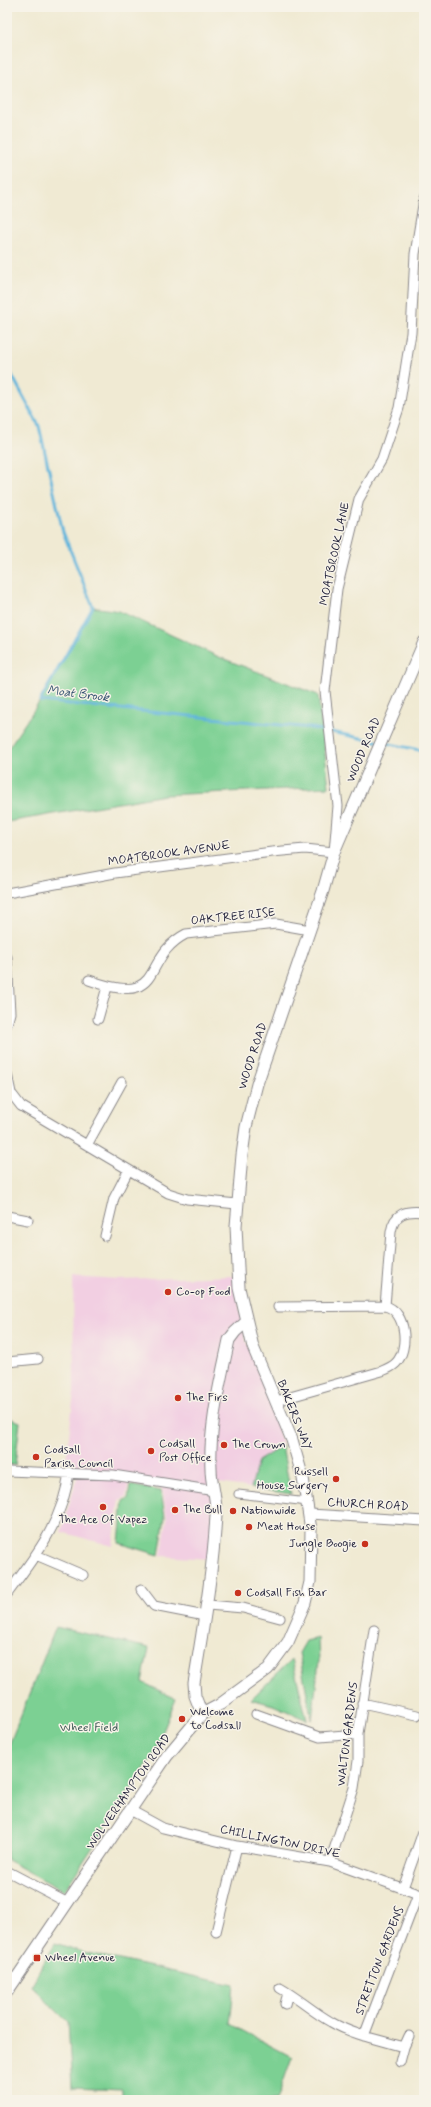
<svg xmlns="http://www.w3.org/2000/svg" width="431" height="2107" viewBox="0 0 431 2107" font-family="Mynerve,sans-serif">
	<style>
		.built { fill: #f2cfe2 }
		.green { fill: #7cd093; stroke: #4f7967 }
		.lines { fill: none; stroke-linecap: round; stroke-linejoin: round }
		.stream { stroke: #60b5dc; stroke-width: 3 }
		.pedestrian-casing { stroke: #898687; stroke-width: 9 }
		.minor-casing { stroke: #898687; stroke-width: 11 }
		.tertiary-casing { stroke: #898687; stroke-width: 13 }
		.pedestrian { stroke: #fff; stroke-width: 7 }
		.minor { stroke: #fff; stroke-width: 9 }
		.tertiary { stroke: #fff; stroke-width: 11 }
		.poi-dot { fill: #c8321e; stroke: #f7f3e8; stroke-width: 1.5 }
		.labels { text-anchor: middle; dominant-baseline: central; stroke-width: 3; stroke-linejoin: round; paint-order: stroke }
		.street-label { font-size: 12px; fill: #22223b; stroke: #f7f3e8 }
		.poi-label { font-size: 12px; fill: #22223b; stroke: #f7f3e8; text-anchor: start }
		.park-label { font-size: 12px; fill: #3d5655; stroke: #f7f3e8 }
		.water-label { font-size: 13px; font-style: italic; fill: #385573; stroke: #f7f3e8 }
	</style>
	<rect width="100%" height="100%" fill="#f7f3e8"/>
	<filter id="ink" filterUnits="userSpaceOnUse"><feTurbulence type="fractalNoise" baseFrequency=".025" numOctaves="2"/><feDisplacementMap in="SourceGraphic" scale="8" xChannelSelector="R" yChannelSelector="G"/><feConvolveMatrix kernelMatrix="1 2 1 2 8 2 1 2 1" color-interpolation-filters="sRGB"/></filter>
	<filter id="wash" filterUnits="userSpaceOnUse"><feTurbulence type="fractalNoise" baseFrequency=".012" numOctaves="4" result="noise"/><feDisplacementMap in="SourceGraphic" scale="16" xChannelSelector="R" yChannelSelector="G"/><feGaussianBlur stdDeviation="0.9" result="paint"/><feColorMatrix in="noise" values="0 0 0 0 0 0 0 0 0 0 0 0 0 0 0 0 0 1.4 0 .05"/><feComposite in="paint" operator="in"/></filter>
	<g filter="url(#wash)">
		<rect width="100%" height="100%" fill="#f0ead3"/>
		<path class="built" d="M233,1276L246,1341L274,1412L282,1446L258,1461L251,1488L213,1482L211,1559L161,1556L167,1519L162,1488L129,1482L126,1497L119,1500L113,1546L61,1532L80,1467L66,1462L74,1392L73,1277L120,1280Z"/>
		<path class="green" d="M93,607L119,611L219,657L318,695L329,787L165,795L7,822V750L40,701Z
			M7,1417L20,1422L15,1465H7Z
			M282,1446L291,1494L251,1488L258,1461Z
			M130,1485L161,1491L165,1517L159,1555L119,1543L123,1500L128,1499Z
			M56,1627L149,1648L142,1682L176,1699L154,1754L64,1891L7,1860V1750Z
			M318,1638L319,1661L312,1720L299,1653L306,1641Z
			M292,1659L307,1720L273,1705L251,1699Z
			M55,1943L83,1952L234,1985L230,2024L292,2057L277,2100H122V2090L72,2088L68,2022L31,1986Z"/>
		<g class="lines">
			<path class="stream" d="M7,366L39,426L63,532L93,607L40,701L312,728L424,751"/>
		</g>
	</g>
	<g filter="url(#ink)">
		<g class="lines">
			<defs>
				<path id="pedestrian" d="M238,1494L308,1502"/>
				<path id="minor" d="M7,893L115,873L272,852L305,849L334,852L338,806L325,691L337,589L359,499L382,459L399,408L411,333L415,254L424,199
					M7,957L10,1013L7,1024
					M89,980C168,1009 139,958 186,934L276,924L310,930
					M98,1019L107,987
					M7,1074L11,1093L21,1106L168,1193L187,1199L237,1204
					M87,1145L122,1082
					M7,1216L28,1220
					M105,1236L114,1198L128,1171
					M278,1307L385,1306
					M7,1362L38,1359
					M276,1401L382,1371C387,1369 392,1367 396,1363C409,1350 407,1311 385,1306L391,1232C394,1213 406,1210 424,1212
					M7,1471L113,1475L209,1490L215,1493
					M310,1514L424,1521
					M36,1555L83,1575
					M141,1589L154,1606L205,1616
					M7,1594C35,1557 64,1520 69,1472
					M208,1605L243,1608L280,1618
					M362,1703L417,1715
					M256,1714L320,1737L358,1734
					M132,1811L163,1828L237,1846L330,1862L424,1896
					M330,1862L354,1788L358,1761V1734L374,1630
					M7,1871L68,1903
					M403,1888L424,1829
					M216,1932L237,1846
					M280,1988C298,1998 313,2012 331,2022C353,2035 380,2040 404,2047L409,2036
					M285,2004L288,1993
					M364,2036L418,1894
					M400,2062L404,2047"/>
				<path id="tertiary" d="M202,1714L195,1696L194,1683C203,1627 213,1572 216,1515C217,1499 211,1484 211,1469C209,1425 220,1383 229,1340L235,1332L246,1322
					M7,1992L167,1756L202,1714L219,1705L268,1669L288,1642L305,1603L310,1582L311,1530L303,1478L292,1440L253,1347L239,1288L236,1226L242,1155L246,1127L257,1084L323,891L334,852L424,642"/>
			</defs>
			<use href="#pedestrian" class="pedestrian-casing"/>
			<use href="#minor" class="minor-casing"/>
			<use href="#tertiary" class="tertiary-casing"/>
			<use href="#pedestrian" class="pedestrian"/>
			<use href="#minor" class="minor"/>
			<use href="#tertiary" class="tertiary"/>
		</g>
	</g>
	<g class="poi-dot">
		<circle cx="168" cy="1292" r="4"/>
		<circle cx="178" cy="1398" r="4"/>
		<circle cx="224" cy="1445" r="4"/>
		<circle cx="151" cy="1451" r="4"/>
		<circle cx="36" cy="1457" r="4"/>
		<circle cx="336" cy="1479" r="4"/>
		<circle cx="103" cy="1507" r="4"/>
		<circle cx="175" cy="1510" r="4"/>
		<circle cx="233" cy="1511" r="4"/>
		<circle cx="249" cy="1527" r="4"/>
		<circle cx="365" cy="1544" r="4"/>
		<circle cx="238" cy="1593" r="4"/>
		<circle cx="182" cy="1719" r="4"/>
		<rect x="33" y="1954" width="8" height="8" rx="2"/>
	</g>
	<g class="labels">
		<g class="street-label">
			<text transform="translate(335 554) rotate(-78)">MOATBROOK LANE</text>
			<text transform="translate(364 750) rotate(-67)">WOOD ROAD</text>
			<text transform="translate(169 854) rotate(-8)">MOATBROOK AVENUE</text>
			<text transform="translate(233 917) rotate(-6)">OAKTREE RISE</text>
			<text transform="translate(253 1056) rotate(-72)">WOOD ROAD</text>
			<text transform="translate(294 1415) rotate(68)">BAKERS WAY</text>
			<text transform="translate(368 1505) rotate(3)">CHURCH ROAD</text>
			<text transform="translate(348 1734) rotate(-83)">WALTON GARDENS</text>
			<text transform="translate(129 1792) rotate(-55)">WOLVERHAMPTON ROAD</text>
			<text transform="translate(280 1842) rotate(12)">CHILLINGTON DRIVE</text>
			<text transform="translate(380 1961) rotate(-69)">STRETTON GARDENS</text>
		</g>
		<g class="poi-label">
			<text x="176" y="1292">Co-op Food</text>
			<text x="186" y="1398">The Firs</text>
			<text x="159" y="1444">Codsall<tspan x="159" dy="14">Post Office</tspan></text>
			<text x="232" y="1445">The Crown</text>
			<text x="44" y="1450">Codsall<tspan x="44" dy="14">Parish Council</tspan></text>
			<text x="328" y="1472" text-anchor="end">Russell<tspan x="328" dy="14">House Surgery</tspan></text>
			<text x="183" y="1510">The Bull</text>
			<text x="241" y="1511">Nationwide</text>
			<text x="103" y="1520" text-anchor="middle">The Ace Of Vapez</text>
			<text x="257" y="1527">Meat House</text>
			<text x="357" y="1544" text-anchor="end">Jungle Boogie</text>
			<text x="246" y="1593">Codsall Fish Bar</text>
			<text x="190" y="1712">Welcome<tspan x="190" dy="14">to Codsall</tspan></text>
			<text x="45" y="1958">Wheel Avenue</text>
		</g>
		<g class="park-label">
			<text x="89" y="1728">Wheel Field</text>
		</g>
		<g class="water-label">
			<text transform="translate(78 694) rotate(7)">Moat Brook</text>
		</g>
	</g>
	<rect width="431" height="2107" fill="none" stroke="#f7f3e8" stroke-width="24"/>
</svg>
